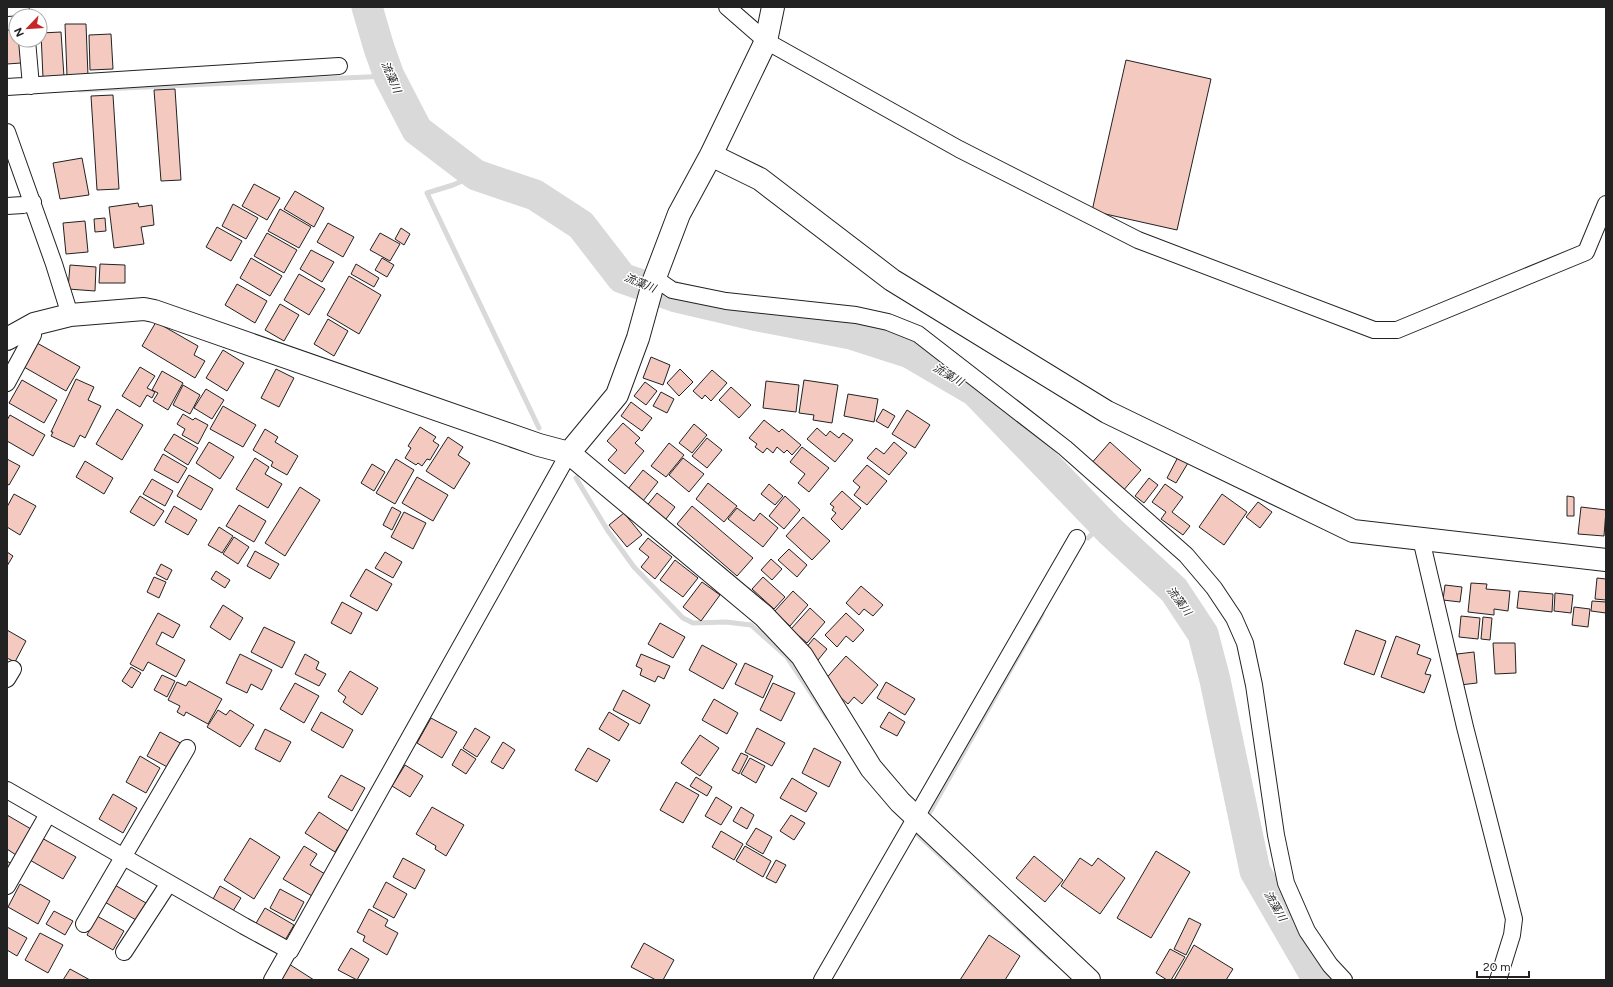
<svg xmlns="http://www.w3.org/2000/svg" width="1613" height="987" viewBox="0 0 1613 987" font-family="Figtree,'Noto Sans JP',sans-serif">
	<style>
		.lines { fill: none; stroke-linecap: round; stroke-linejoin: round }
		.stream { stroke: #d9d9d9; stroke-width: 5 }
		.river { stroke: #d9d9d9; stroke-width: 31 }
		.building { fill: #f3c9c0; stroke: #222 }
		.street-casing { stroke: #222; stroke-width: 18 }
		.secondary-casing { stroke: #222; stroke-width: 24 }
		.street { stroke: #fff; stroke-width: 16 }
		.secondary { stroke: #fff; stroke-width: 22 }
		.labels { text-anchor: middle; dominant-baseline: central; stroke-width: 3; stroke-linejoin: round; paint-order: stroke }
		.water-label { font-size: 11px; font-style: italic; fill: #222; stroke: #fff }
	</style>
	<rect width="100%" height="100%" fill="#fff"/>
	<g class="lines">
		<path class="stream" d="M80,90L389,76
			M476,175L453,185L427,193L539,428
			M576,478L608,531L634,567L683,618L693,623L726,622L751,625L787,657L827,717
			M1088,538L1095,531H1110
			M930,812L1042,614
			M917,834L1050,958"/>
		<path class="river" d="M367,7L379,48L389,76L417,130L476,175L535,195L581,225L622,278L676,297L753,315L851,334L910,353L975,391L1110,531L1174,590L1203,634L1215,680L1255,871L1318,980"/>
	</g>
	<path class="building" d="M65,24H86L88,76H67Z
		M7,30H16V40H19L21,63L7,64Z
		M61,32L64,77L43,78L41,33Z
		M111,34L113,69L90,70L89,35Z
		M1126,60L1211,79L1177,230L1092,211Z
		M175,89L181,180L161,181L154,90Z
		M113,95L119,189L97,190L91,96Z
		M82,158L89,195L60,199L53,163Z
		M254,184L280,198L267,220L242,206Z
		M295,191L324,208L314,227L284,209Z
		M138,203L139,207L152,205L154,225L141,227L144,244L114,248L109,207Z
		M233,204L258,218L246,239L222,226Z
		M280,209L311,227L299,248L268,231Z
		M105,218L106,231L95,232L94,219Z
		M85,221L88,252L66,254L63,223Z
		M328,223L354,237L343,257L317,242Z
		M217,227L242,241L231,261L206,247Z
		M401,228L410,234L404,245L395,239Z
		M267,233L297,250L284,273L254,256Z
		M380,233L400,244L390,261L370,250Z
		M311,250L334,262L322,282L300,269Z
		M251,258L282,276L270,296L240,278Z
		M382,258L394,265L387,277L375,270Z
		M100,264L125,265V283H99Z
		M356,264L379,278L374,287L351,274Z
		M70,265L96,267L95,291L68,289Z
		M299,274L325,289L309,315L284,300Z
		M349,276L381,295L359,334L327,315Z
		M237,284L267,301L255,323L225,305Z
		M280,304L299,315L284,341L265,330Z
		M328,319L348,331L334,356L314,344Z
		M156,322L198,346L194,355L205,361L195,378L142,346Z
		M37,343L80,367L66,391L24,367Z
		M223,350L244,363L227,391L206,378Z
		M651,357L670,365L663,385L643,378Z
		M140,367L155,376L147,388L155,392L152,398L147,395L140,407L122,396Z
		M276,369L294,378L279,407L261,398Z
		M680,369L693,382L679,396L667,383Z
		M712,370L727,383L711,401L705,395L702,399L693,391Z
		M162,371L183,383L168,410L153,401L158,393L152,390Z
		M76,379L94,387L88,400L101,406L85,438L80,435L74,447L51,436L53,432H51Z
		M22,380L57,400L44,423L9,403Z
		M804,380L838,385L832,423L813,420L814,415L799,413Z
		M766,381L799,385L796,412L763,408Z
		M645,382L657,391L646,405L634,396Z
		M183,385L200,395L190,414L173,405Z
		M731,387L751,405L739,418L719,400Z
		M206,389L224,400L212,419L194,408Z
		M661,392L674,399L667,413L653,406Z
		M848,394L878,399L874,422L844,416Z
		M631,402L652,418L642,431L621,416Z
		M223,406L256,425L243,447L210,429Z
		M117,409L143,425L122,460L96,444Z
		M883,409L895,416L888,428L876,421Z
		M907,410L930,425L915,448L892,434Z
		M183,414L193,420L195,418L208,425L198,444L182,435L185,429L177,424Z
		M10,415L45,435L33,456L7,441V420Z
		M764,420L779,432L782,429L801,445L792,455L787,450L784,453L777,447L773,453L767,448L763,453L755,447L757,444L749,438Z
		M623,423L640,438L635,443L644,451L625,474L608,460L617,450L607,441Z
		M694,424L707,435L692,453L679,443Z
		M420,427L436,437L433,441L439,445L430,460L427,459L422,466L418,463L416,465L405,458L411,448L408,446Z
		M817,428L826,436L830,431L839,438L843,433L853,440L835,462L807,439Z
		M265,429L278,437L275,442L298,456L287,475L271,466L273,462L253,450Z
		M174,434L198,448L188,465L164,450Z
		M448,437L463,447L458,455L470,463L454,489L426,471Z
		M707,438L722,450L707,468L692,456Z
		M209,442L234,457L220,479L196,463Z
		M894,442L907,453L889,475L867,458L876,448L884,454Z
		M1110,442L1141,470L1122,492L1090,465Z
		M669,443L684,455L666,477L651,466Z
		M802,447L829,468L809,492L798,483L805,474L790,462Z
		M163,454L187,468L178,483L154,470Z
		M1178,457L1188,463L1176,483L1167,478Z
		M255,458L269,467L265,474L282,484L268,508L236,489Z
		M683,458L704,474L689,492L669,475Z
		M7,459L20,466L9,485L7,484Z
		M396,459L414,470L395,504L376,493Z
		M85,461L113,478L104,494L76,477Z
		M372,464L385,472L374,491L361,483Z
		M867,465L887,481L867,505L854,495L860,487L853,481Z
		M643,470L658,482L643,501L628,489Z
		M189,475L213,489L201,510L177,496Z
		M417,477L448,495L433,521L402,503Z
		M1149,478L1158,485L1144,503L1135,496Z
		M152,479L173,491L165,506L143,494Z
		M708,483L737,506L724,522L696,499Z
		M769,484L783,496L775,505L761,494Z
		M1165,484L1183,497L1172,512L1190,526L1183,535L1161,519L1166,512L1152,502Z
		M300,487L320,500L285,556L265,543Z
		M842,491L861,508L842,530L831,519L836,513L832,510L834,507L830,504Z
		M657,493L675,507L663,523L645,508Z
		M14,494L36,506L20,535L7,527V507Z
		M1222,494L1247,512L1224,545L1199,527Z
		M140,496L164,511L154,526L130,512Z
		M785,496L800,510L784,529L769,516Z
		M1567,496L1574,497V516H1567Z
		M1258,502L1272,512L1260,528L1246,517Z
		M239,505L266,521L254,542L226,526Z
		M174,506L197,520L188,535L165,522Z
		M692,506L753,558L737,576L677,524Z
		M392,507L401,512L392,530L383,525Z
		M1581,507L1606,510L1604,536L1578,534Z
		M737,508L754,521L760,513L778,528L763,547L728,519Z
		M404,512L426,523L413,549L391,537Z
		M624,513L642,535L627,547L609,525Z
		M803,517L830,541L812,560L786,536Z
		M219,527L233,536L222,553L208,545Z
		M234,537L249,547L238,564L223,554Z
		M648,538L672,557L655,579L641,567L649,557L639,549Z
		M789,549L807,565L797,577L778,560Z
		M255,551L279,564L270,579L247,566Z
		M7,552L13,556L7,566Z
		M385,552L402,562L393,578L375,568Z
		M771,559L782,569L772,580L761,570Z
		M675,560L698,578L683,597L660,580Z
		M161,564L172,570L167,580L156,574Z
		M366,569L392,584L377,611L350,596Z
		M216,571L230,580L225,588L211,579Z
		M154,577L166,582L159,598L147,592Z
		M763,577L785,597L774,609L752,589Z
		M1597,578L1606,579V600L1595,599Z
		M702,582L720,595L701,621L683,607Z
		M1471,583L1487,584L1486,589L1510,591L1508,611L1494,609V615L1468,612Z
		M1445,585L1462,587L1460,602L1443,600Z
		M861,586L883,605L873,616L864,609L859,615L846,603Z
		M793,591L808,605L790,626L774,612Z
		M1519,591L1553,594L1552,612L1517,608Z
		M1555,593L1573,595L1571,613L1554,611Z
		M1592,601L1606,602V613L1591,611Z
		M342,602L362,613L351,634L331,623Z
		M223,605L243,618L230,640L210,627Z
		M1574,607L1590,609L1588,627L1572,625Z
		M810,608L825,622L807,643L791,629Z
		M158,613L180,625L173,638L162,632L156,644L185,660L176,677L148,662L143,671L130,664Z
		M846,613L864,630L853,642L846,636L837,647L825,635Z
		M1461,616L1480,618L1478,639L1459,637Z
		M1483,617L1492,618L1490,640L1481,639Z
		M660,623L685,637L673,658L648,644Z
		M264,627L295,642L282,668L251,652Z
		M7,630L26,641L15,662L7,658Z
		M1356,630L1386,641L1374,675L1344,664Z
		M1396,636L1420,645L1417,654L1431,659L1425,674L1431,675L1424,693L1381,677Z
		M814,638L827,649L818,660L805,649Z
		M1493,643H1515L1516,673L1495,674Z
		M702,645L737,664L723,689L689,670Z
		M1474,652L1477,683L1460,685L1457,654Z
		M240,654L272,670L262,690L251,684L247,693L226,683Z
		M305,654L319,662L316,669L326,674L319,686L295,674Z
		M641,654L670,666L664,679L658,676L655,682L640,675L642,669L636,666Z
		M846,656L878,685L862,704L854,697L848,704L823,682Z
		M745,663L773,676L763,698L735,684Z
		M131,667L141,673L132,688L122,681Z
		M350,671L378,688L362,715L343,702L346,697L338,691Z
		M162,675L175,681L167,697L154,690Z
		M189,681L222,699L208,724L186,712L184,716L177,712L180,706L168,700L177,682L186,686Z
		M886,682L915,699L905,715L877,698Z
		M295,683L319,696L304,723L280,709Z
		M773,683L795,693L781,721L760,710Z
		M623,690L650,705L640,724L613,710Z
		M714,699L738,713L727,734L702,720Z
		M218,710L226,715L230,710L254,725L240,747L207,727Z
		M321,712L353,730L343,748L311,730Z
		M609,712L629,724L619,741L599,729Z
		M889,712L905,722L897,736L880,727Z
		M431,718L457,732L442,758L417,743Z
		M475,728L490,737L477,757L463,748Z
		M757,728L785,743L772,766L745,752Z
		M265,729L291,742L280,762L255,749Z
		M160,732L184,745L171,769L147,756Z
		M700,735L719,748L700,776L681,763Z
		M503,742L515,750L503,769L491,762Z
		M588,748L610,760L597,782L575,770Z
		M814,748L841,762L829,787L802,773Z
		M461,749L476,759L466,774L452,765Z
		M741,753L748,756L739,774L732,770Z
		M140,756L160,768L146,793L126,782Z
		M750,758L765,766L756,783L741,774Z
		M405,765L423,776L410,797L392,786Z
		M341,775L365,788L352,811L328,797Z
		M696,777L712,787L707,796L690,786Z
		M792,778L817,793L806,812L780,798Z
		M676,782L699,795L683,823L660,810Z
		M113,794L137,808L123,833L99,819Z
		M716,797L732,807L721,825L705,816Z
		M432,807L464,825L446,856L435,849L436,846L416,834Z
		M741,807L754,815L747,829L733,821Z
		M319,812L348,831L335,852L305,833Z
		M7,815L31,829L16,855L7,849Z
		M791,815L805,823L794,840L780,831Z
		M756,828L772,837L763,854L746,844Z
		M721,831L743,844L734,860L712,847Z
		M40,837L76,857L63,879L28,859Z
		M250,838L280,857L254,899L224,880Z
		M304,846L317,854L310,865L325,874L312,896L283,879Z
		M745,846L771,861L763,877L736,861Z
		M1156,851L1190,872L1151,938L1117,918Z
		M1034,856L1063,880L1045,902L1016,878Z
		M403,858L425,870L415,889L393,877Z
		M1080,858L1092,866L1098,858L1125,878L1100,914L1061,886Z
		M776,860L786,865L776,883L766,878Z
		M7,861L13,865L7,876Z
		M386,882L407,894L394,918L373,907Z
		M20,884L50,901L38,924L8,907Z
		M113,884L146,903L136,920L103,901Z
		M220,886L241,898L233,911L213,899Z
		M280,889L304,902L294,921L270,908Z
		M265,908L294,925L284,942L255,925Z
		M369,909L388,920L385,926L398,933L387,955L363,941L365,936L357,932Z
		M54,911L73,921L65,935L46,924Z
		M97,916L124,931L113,950L87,935Z
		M1189,918L1201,924L1186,955L1174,949Z
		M7,927L27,938L17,956L7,950Z
		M40,933L63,945L48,973L25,960Z
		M989,935L1020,956L1005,980H960Z
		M644,943L674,960L663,980H656L631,967Z
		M1194,945L1233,969L1226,980H1174Z
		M351,948L369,959L357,980L338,970Z
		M1170,949L1185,957L1171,980H1167L1156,973Z
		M289,964L314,980H280Z
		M70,969L90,980H63Z"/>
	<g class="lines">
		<defs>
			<path id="street" d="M727,7L766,41L959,149L1138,240L1374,330H1397L1586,252L1606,204
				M7,8L21,7
				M27,40L31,86
				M7,87L339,66
				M7,132L54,264L70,315
				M7,206L23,205L33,202
				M655,278L672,290L726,301L856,315L888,322L918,334L1065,448L1186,555L1214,588L1234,618L1245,643L1254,685L1276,835L1286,883L1307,931L1330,965L1344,980
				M7,383L33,335L34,324
				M1421,539L1465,727L1514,919L1512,935L1498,980
				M7,679L13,669
				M7,790L244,926L290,951
				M7,886L48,814
				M84,924L187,748
				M124,952L169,883
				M272,980L289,950L290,951L569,453
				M822,980L1077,538"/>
			<path id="secondary" d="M711,155L760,179L892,280L1107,412L1353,531L1606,560
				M7,339L34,324L70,315L144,309L154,311L539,445L569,453L764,616L802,656L871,768L900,802L1089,980
				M569,453L617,395L638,338L654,280L679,214L711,155L766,41L773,7"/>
		</defs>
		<use href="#street" class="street-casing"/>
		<use href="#secondary" class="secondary-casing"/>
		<use href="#street" class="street"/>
		<use href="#secondary" class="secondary"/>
	</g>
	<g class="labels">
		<g class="water-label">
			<text transform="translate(391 77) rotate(67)">流藻川</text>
			<text transform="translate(640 283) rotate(22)">流藻川</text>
			<text transform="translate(948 375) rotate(30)">流藻川</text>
			<text transform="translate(1179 601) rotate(53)">流藻川</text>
			<text transform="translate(1275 906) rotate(60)">流藻川</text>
		</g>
	</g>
	<rect width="1613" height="987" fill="none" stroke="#222222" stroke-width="16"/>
	<g transform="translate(28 28) rotate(245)"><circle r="19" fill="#ffffff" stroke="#a7a7a7"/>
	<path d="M0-3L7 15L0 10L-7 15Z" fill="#c62828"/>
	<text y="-6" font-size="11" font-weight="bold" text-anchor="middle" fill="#222222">N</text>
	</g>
	<path d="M1477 971v6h52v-6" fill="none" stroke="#222222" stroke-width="2"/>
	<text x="1483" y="971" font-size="12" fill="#222222" stroke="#ffffff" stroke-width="3" paint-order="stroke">20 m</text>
</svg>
